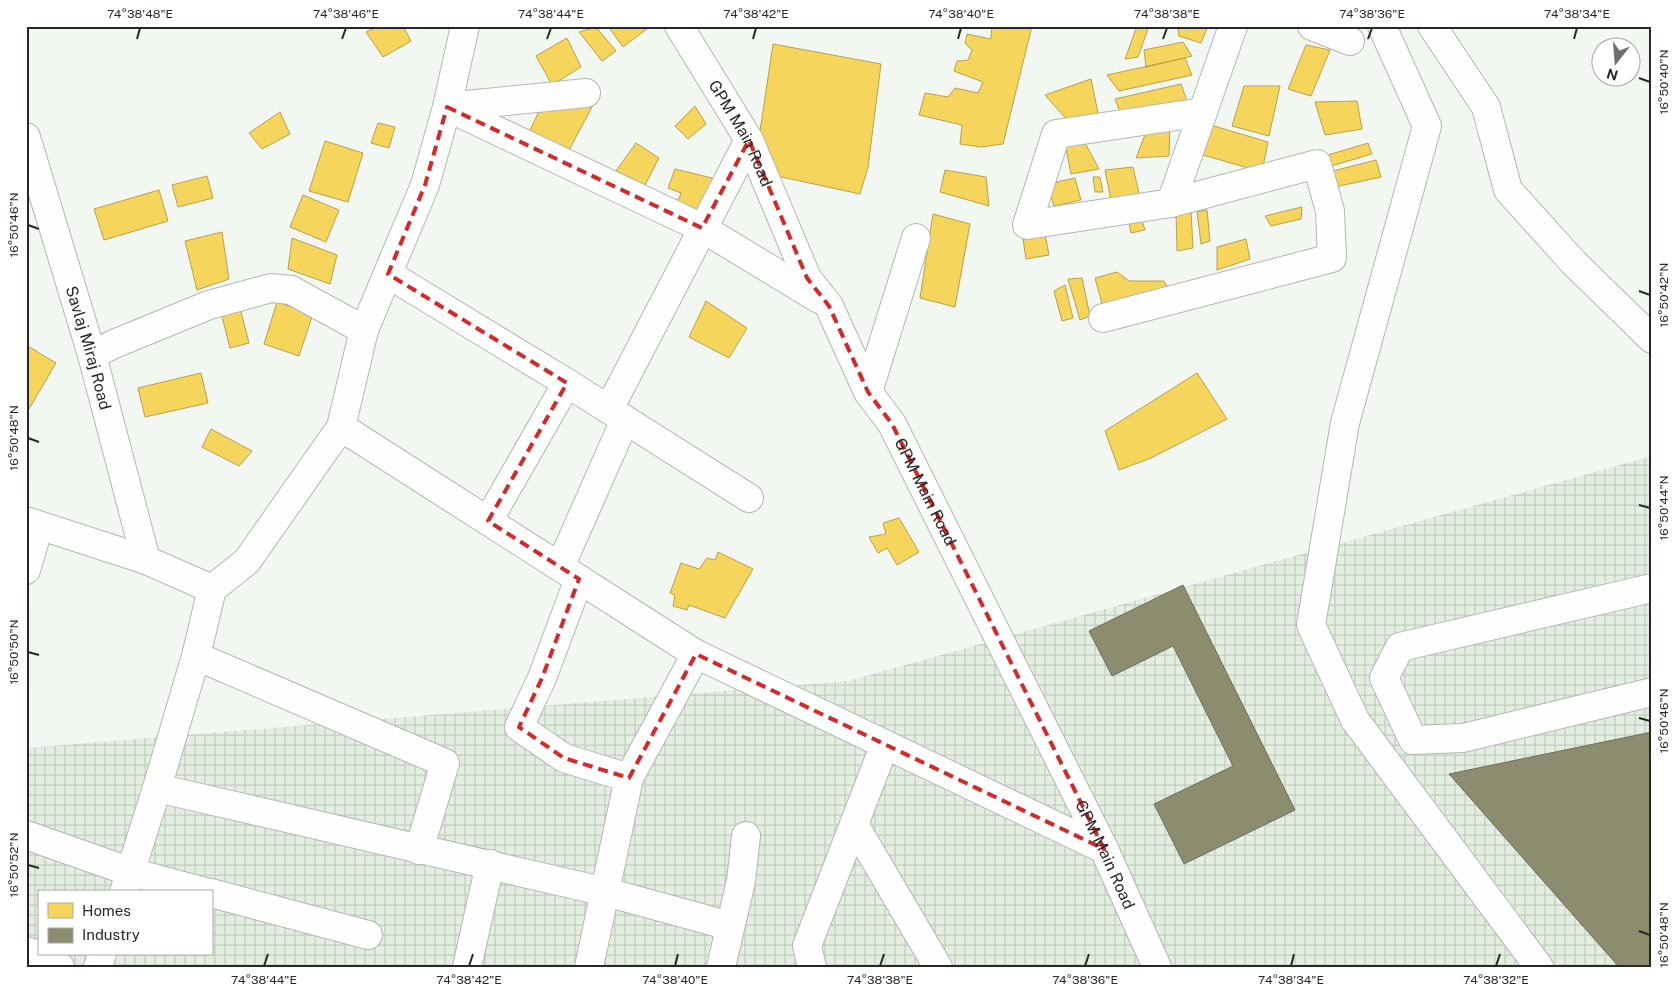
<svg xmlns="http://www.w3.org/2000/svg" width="1678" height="993" viewBox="0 0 1678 993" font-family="'Public Sans',sans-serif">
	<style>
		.industrial { fill: url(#industrial-grid); fill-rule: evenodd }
		.homes { fill: #f6d55c; stroke: #b7a14b }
		.industry { fill: #8c8c6e; stroke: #6d6e58 }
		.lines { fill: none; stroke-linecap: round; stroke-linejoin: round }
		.minor-casing { stroke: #b3b7b2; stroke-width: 30 }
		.minor { stroke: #fdfefd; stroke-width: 28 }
		.marked { fill: none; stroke: #d62828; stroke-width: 4; stroke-dasharray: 10 6; stroke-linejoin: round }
		.ticks { fill: none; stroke: #252924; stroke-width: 2 }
		.labels { text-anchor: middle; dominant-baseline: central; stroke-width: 5; stroke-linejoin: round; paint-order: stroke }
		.street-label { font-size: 16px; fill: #252924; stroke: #fff }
		.neatline { fill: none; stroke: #252924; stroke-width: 2 }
		.ticks-label { font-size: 12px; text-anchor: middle; fill: #252924 }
	</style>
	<defs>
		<pattern id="industrial-grid" width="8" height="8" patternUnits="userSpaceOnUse" patternTransform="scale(1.25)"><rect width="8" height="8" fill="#e3eee1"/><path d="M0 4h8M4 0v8" fill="none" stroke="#c3ccc1"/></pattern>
	</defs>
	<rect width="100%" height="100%" fill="#f2f7f1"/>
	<path class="industrial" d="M1652,456V967H26V748L848,681ZM39,892H211V954H39Z"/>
	<path class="homes" d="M379,26H403L411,41L383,57L366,32Z
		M608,26H651L623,47Z
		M992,26H1032L1003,144L981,147L960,144L962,125L919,115L925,93L948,97L955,88L978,93L983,82L954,71L957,61L968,60L972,50L965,43L967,34L991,39Z
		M1137,26H1149L1138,57L1125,59Z
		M1178,26H1208L1201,43L1179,36Z
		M596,27L616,51L602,61L579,32Z
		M567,38L581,67L552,85L536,56Z
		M1183,42L1192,56L1146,67L1144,50Z
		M773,44L881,64L868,167L860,194L754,171Z
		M1306,45L1330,50L1311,96L1288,89Z
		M1185,58L1192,75L1119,91L1107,75Z
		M1091,79L1098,113L1068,121L1045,95Z
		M1181,84L1187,101L1122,117L1115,99Z
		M1244,86H1280L1269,136L1232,126Z
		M1357,101L1362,129L1325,135L1315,102Z
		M543,103L593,105L568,152L530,130Z
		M695,106L706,124L688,139L675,126Z
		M280,112L290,134L262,149L249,133Z
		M378,123L395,127L389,148L371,143Z
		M1170,123L1169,156L1136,158L1148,127Z
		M1204,123L1268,142L1262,172L1196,153Z
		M1083,139L1099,169L1071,174L1065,143Z
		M325,141L363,153L348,202L309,191Z
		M636,143L659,158L645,185L616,171Z
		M1368,143L1372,154L1331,166L1328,155Z
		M1376,160L1381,177L1335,187L1329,172Z
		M1133,167L1140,198L1111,201L1105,170Z
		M675,169L716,179L706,215L667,202L679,199L681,193L668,188Z
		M945,170L986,177L989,206L940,192Z
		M207,176L213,198L178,207L172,185Z
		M1093,177H1100L1103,192H1095Z
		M1075,178L1081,200L1054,206L1047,184Z
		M159,190L168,221L104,240L94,209Z
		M303,195L339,210L326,242L290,227Z
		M1302,207L1301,219L1271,226L1265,216Z
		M1191,210L1193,248L1177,251L1176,213Z
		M1207,210L1210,241L1201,244L1197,212Z
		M933,214L970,224L955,307L920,298Z
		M1140,214L1145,230L1131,233L1128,217Z
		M1044,229L1049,255L1026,259L1022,232Z
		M222,232L229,279L197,290L185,241Z
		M292,238L337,255L330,284L288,269Z
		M1246,239L1250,259L1217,270V247Z
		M1117,272L1129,281H1164L1170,292L1104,311L1095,278Z
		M1082,278L1090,316L1080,320L1068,279Z
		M1065,285L1073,318L1062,321L1054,291Z
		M706,301L747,328L729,358L689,337Z
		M277,302L313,314L299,356L264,344Z
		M239,304L249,343L230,348L220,309Z
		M26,345L56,363L29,409L26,407Z
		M201,373L208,403L145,417L138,388Z
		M1197,373L1227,419L1151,458L1119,470L1105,431Z
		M211,429L252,451L239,466L202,447Z
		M899,518L919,552L897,565L887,548L878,553L869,537L886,534L883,523Z
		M718,552L753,569L725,618L689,605L687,610L673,606L675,595L670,593L681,563L699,569L707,558L715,560Z"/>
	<path class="industry" d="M1183,585L1295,810L1184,864L1154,804L1233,766L1173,646L1112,676L1089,631Z
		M1652,732V967H1619L1449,774Z"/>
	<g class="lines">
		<defs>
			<g id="minor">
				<path id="s1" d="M679,26L749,140L807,278L829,306L868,392L892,424L1104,849L1157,967"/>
				<path d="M1312,26L1350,41"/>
				<path d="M1382,26L1427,126L1345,423L1311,625L1355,720L1539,967"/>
				<path d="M1432,26L1486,107L1508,190L1573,262L1652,339"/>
				<path d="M447,107L702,228L819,299"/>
				<path d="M447,107L586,93"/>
				<path id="s2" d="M26,137L92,355L146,560"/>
				<path d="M1171,203L1027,225L1056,134L1203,112"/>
				<path d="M388,274L567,383L749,498"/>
				<path d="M1103,318L1332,258L1330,211L1317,164L1171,203L1233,26"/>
				<path d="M92,355L114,344L209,305L271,288L291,290L364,330"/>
				<path d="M868,392L916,238"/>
				<path d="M609,409L749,140"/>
				<path d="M341,427L696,654L1104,849"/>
				<path d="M26,521L146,560L212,589L247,561L341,427L364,330L425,185L447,107L465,26"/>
				<path d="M488,521L567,383"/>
				<path d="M560,567L625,420"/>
				<path d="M26,570L39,526"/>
				<path d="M579,579L542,678L519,727L564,758L629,778"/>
				<path d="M1652,588L1400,647L1384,678L1413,740L1463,738L1652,692"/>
				<path d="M212,589L196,656L157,788L606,892L730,926"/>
				<path d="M196,656L445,763L419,850"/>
				<path d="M854,824L938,967"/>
				<path d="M26,835L131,872L205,892"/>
				<path d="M124,892L157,788"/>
				<path d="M211,893L368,935"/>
				<path d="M26,951L47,958L60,967"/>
				<path d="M98,967L102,954"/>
				<path d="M467,967L490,864"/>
				<path d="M589,967L629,778L696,654"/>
				<path d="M721,967L741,881L746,836"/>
				<path d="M812,967L807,946L885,744"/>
			</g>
		</defs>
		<use href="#minor" class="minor-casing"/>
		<use href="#minor" class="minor"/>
	</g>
	<path class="marked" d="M447,107L702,228L749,140L807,278L829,306L868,392L892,424L1104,849L696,654L629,778L564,758L519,727L542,678L579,579L488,521L567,383L388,274L425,185Z"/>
	<path class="ticks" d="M137,39L140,28M342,39L346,28M547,39L551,28M753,39L756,28M958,39L961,28M1163,39L1167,28M1368,39L1372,28M1574,39L1577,28M1639,78L1650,82M28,225L39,229M1639,291L1650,295M28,438L39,442M1639,505L1650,508M28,652L39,655M1639,718L1650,721M28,865L39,868M1639,931L1650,935M264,966L268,954M469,966L473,954M675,966L678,954M880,966L884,954M1085,966L1089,954M1291,966L1294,954M1496,966L1500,954"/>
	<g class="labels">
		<g class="street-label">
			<text stroke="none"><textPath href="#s1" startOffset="124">GPM Main Road</textPath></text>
			<text stroke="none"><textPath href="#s2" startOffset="220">Savlaj Miraj Road</textPath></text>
			<text stroke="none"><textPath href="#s1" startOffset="529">GPM Main Road</textPath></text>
			<text stroke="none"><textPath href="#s1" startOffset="934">GPM Main Road</textPath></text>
		</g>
	</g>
	<rect width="1678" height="993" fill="none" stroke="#ffffff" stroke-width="55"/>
	<rect x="38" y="890" width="175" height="65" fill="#ffffff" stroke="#a8a9a7"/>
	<rect x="48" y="903" width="25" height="15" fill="#f6d55c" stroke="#a8a9a7"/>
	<text x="82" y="916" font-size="15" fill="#252924">Homes</text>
	<rect x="48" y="928" width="25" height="15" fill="#8c8c6e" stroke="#a8a9a7"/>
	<text x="82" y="940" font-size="15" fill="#252924">Industry</text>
	<g transform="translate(1616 62) rotate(197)"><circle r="24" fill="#ffffff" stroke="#a8a9a7"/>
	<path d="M0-4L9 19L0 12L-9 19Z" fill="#6d716c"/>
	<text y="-8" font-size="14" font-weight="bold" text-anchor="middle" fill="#252924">N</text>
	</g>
	<rect x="28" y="28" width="1622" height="938" class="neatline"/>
	<g class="ticks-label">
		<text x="140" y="18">74°38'48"E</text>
		<text x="346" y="18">74°38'46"E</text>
		<text x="551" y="18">74°38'44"E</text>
		<text x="756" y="18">74°38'42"E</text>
		<text x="961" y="18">74°38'40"E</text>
		<text x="1167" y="18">74°38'38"E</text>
		<text x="1372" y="18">74°38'36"E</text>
		<text x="1577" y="18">74°38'34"E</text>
		<text transform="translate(1664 82) rotate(-90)" y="4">16°50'40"N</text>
		<text transform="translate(14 225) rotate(-90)" y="4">16°50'46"N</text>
		<text transform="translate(1664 295) rotate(-90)" y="4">16°50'42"N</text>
		<text transform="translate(14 438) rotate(-90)" y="4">16°50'48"N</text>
		<text transform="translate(1664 508) rotate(-90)" y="4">16°50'44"N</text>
		<text transform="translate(14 652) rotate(-90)" y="4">16°50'50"N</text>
		<text transform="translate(1664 721) rotate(-90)" y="4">16°50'46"N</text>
		<text transform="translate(14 865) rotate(-90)" y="4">16°50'52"N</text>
		<text transform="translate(1664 935) rotate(-90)" y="4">16°50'48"N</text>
		<text x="264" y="984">74°38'44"E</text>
		<text x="469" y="984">74°38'42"E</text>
		<text x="675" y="984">74°38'40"E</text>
		<text x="880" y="984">74°38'38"E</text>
		<text x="1085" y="984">74°38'36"E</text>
		<text x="1291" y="984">74°38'34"E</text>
		<text x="1496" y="984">74°38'32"E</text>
	</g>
</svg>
